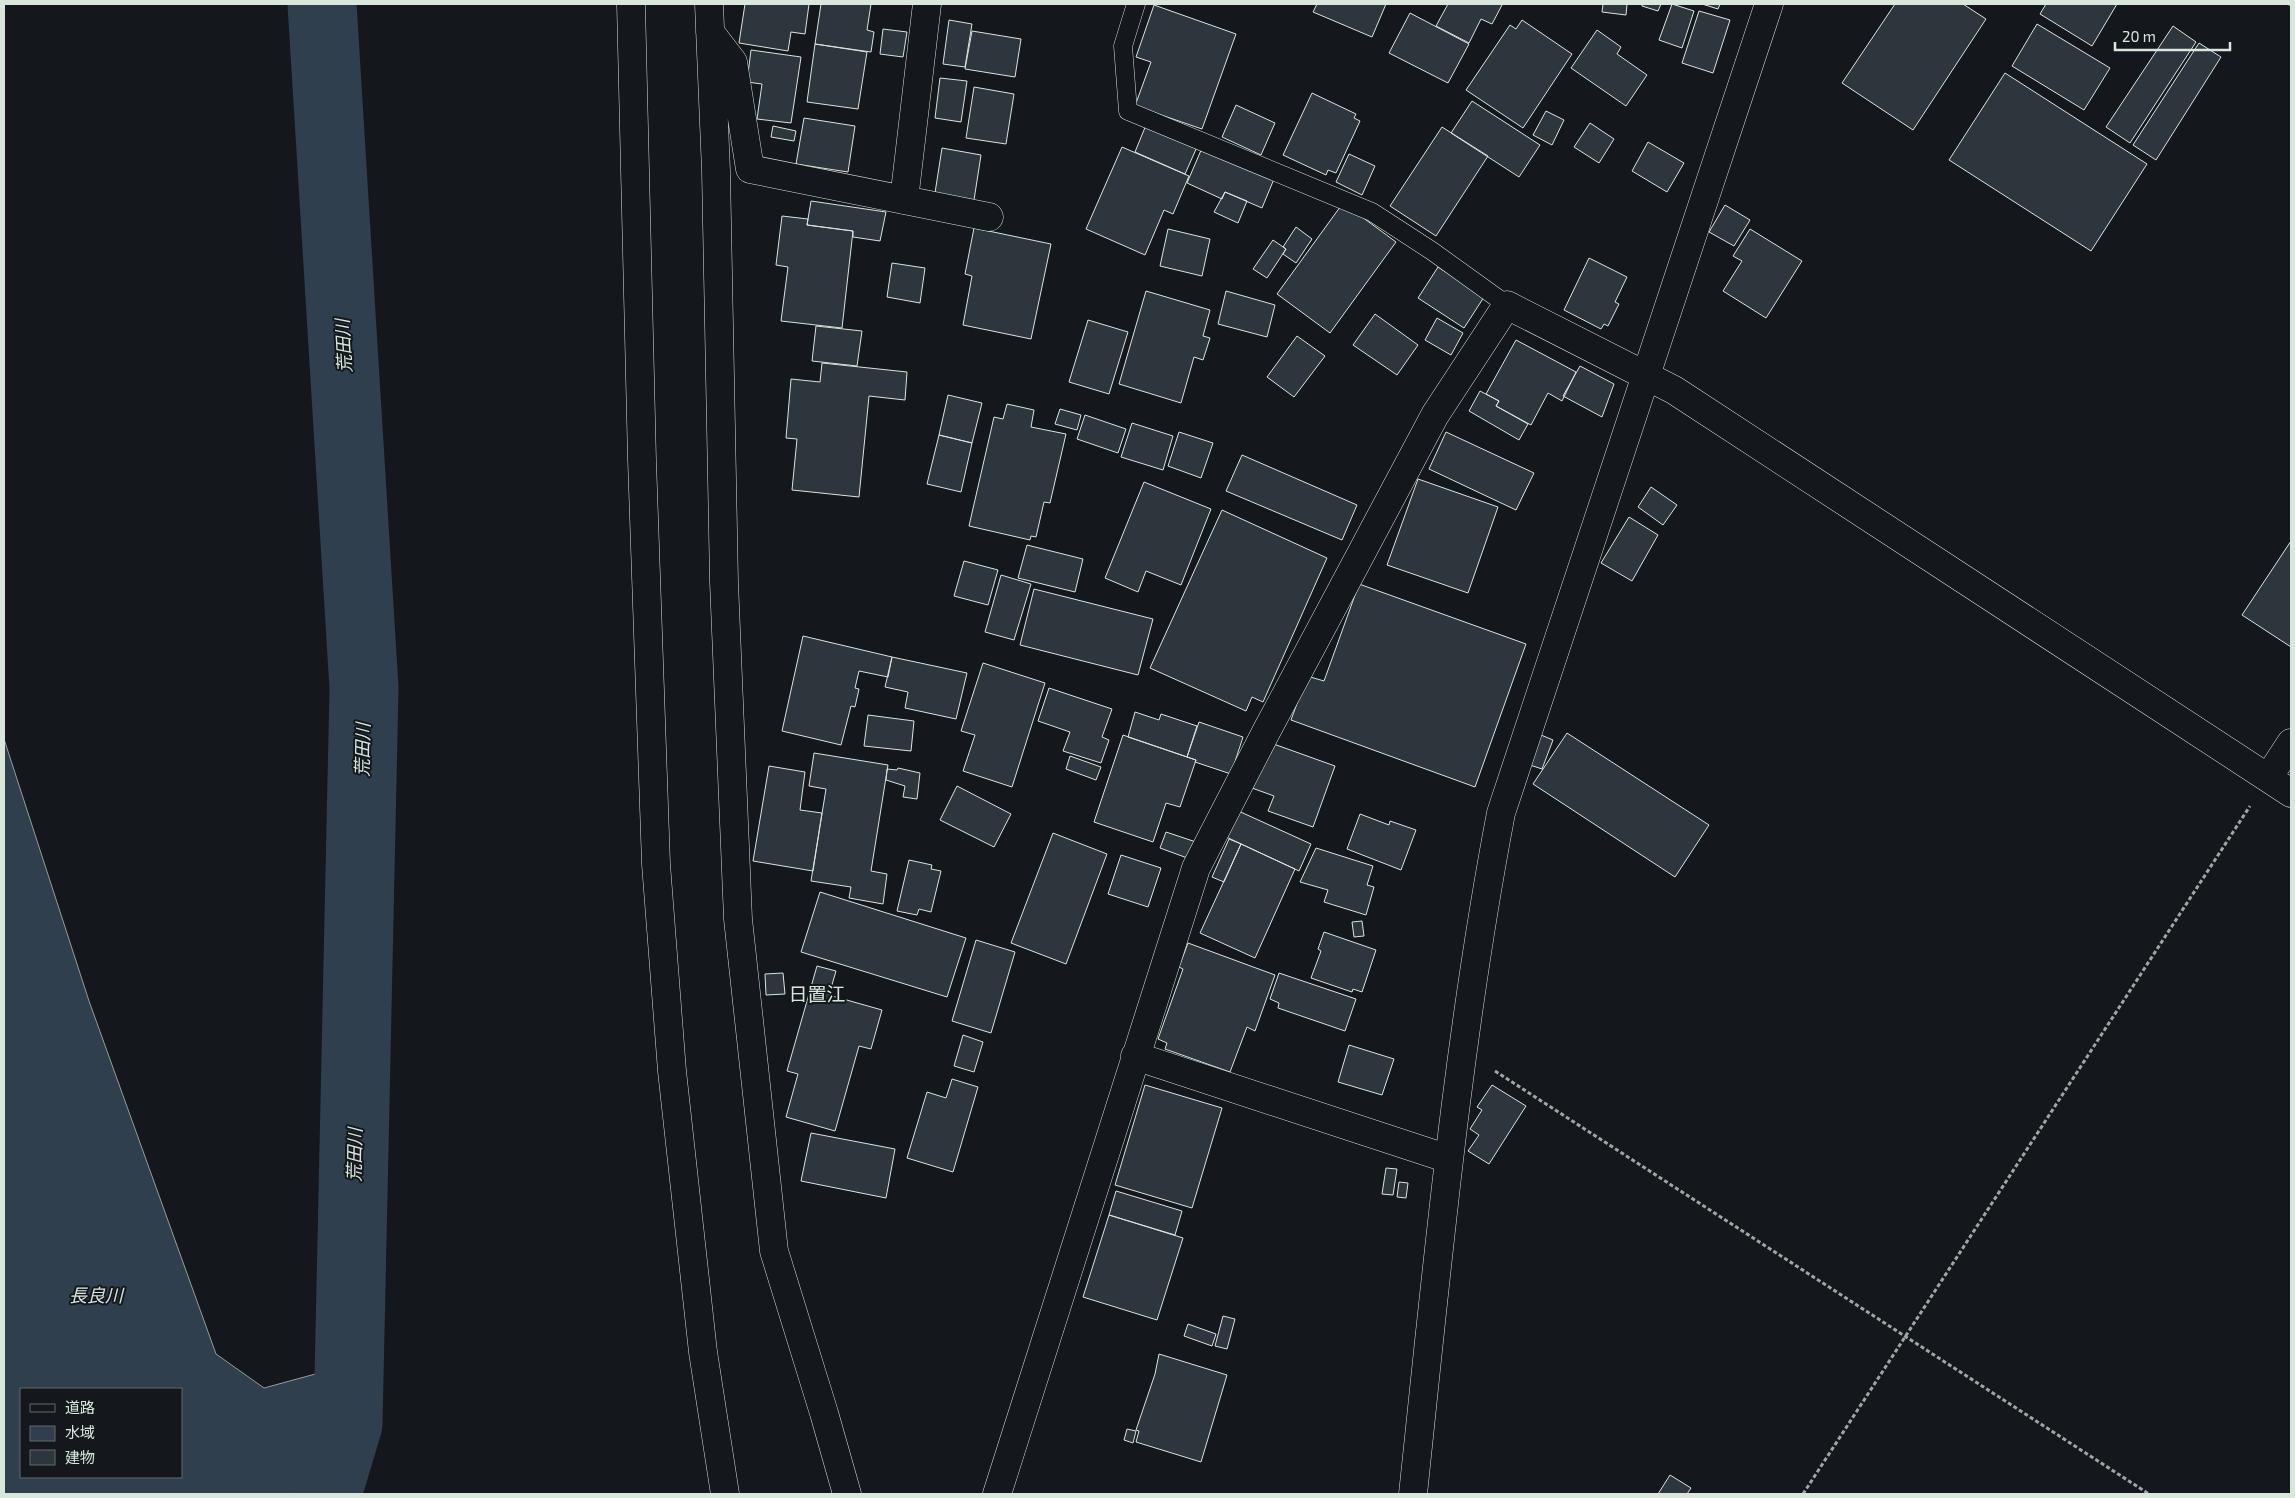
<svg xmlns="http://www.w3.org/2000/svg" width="2295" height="1498" viewBox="0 0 2295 1498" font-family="'Exo 2','Noto Sans JP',sans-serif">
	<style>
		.water { fill: #2f3f4d; stroke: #939e99; fill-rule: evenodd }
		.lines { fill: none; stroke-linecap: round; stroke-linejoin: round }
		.river { stroke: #2f3f4d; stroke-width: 69 }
		.building { fill: #2c363c; stroke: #d8e6dc }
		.service-casing { stroke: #d8e6dc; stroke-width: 19 }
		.minor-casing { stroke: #d8e6dc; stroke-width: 29 }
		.tertiary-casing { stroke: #d8e6dc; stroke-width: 29 }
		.path { stroke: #9da8a2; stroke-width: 3; stroke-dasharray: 4 2.5; stroke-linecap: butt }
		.service { stroke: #14181c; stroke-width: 18 }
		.minor { stroke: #14181c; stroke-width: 28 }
		.tertiary { stroke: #14181c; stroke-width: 28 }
		.labels { text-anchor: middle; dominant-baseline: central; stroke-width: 4; stroke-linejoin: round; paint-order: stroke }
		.water-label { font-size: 18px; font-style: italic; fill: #d8e6dc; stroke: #14181c }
		.quarter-label { font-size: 19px; fill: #d8e6dc; stroke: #14181c }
	</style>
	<rect width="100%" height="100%" fill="#14181c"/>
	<path class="water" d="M4,739L89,1001L216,1354L264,1388L374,1358L359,1494H4ZM21,1389H181V1477H21Z"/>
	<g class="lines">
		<path class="river" d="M322,4L364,688L348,1424L327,1494"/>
	</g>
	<path class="building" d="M745,4H809L805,34L791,32L788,51L739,43Z
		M821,4H871L867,30L874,32L871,52L815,44Z
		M1317,4H1386L1372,37L1313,12Z
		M1448,4H1499L1502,5L1492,24L1481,19L1469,43L1436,26Z
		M1603,4H1627L1626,15L1602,12Z
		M1642,4H1661L1658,11L1642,6Z
		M1672,4L1694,11L1682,48L1659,40Z
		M1702,4H1720L1718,9Z
		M1895,4H1963L1986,19L1913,130L1842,83Z
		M2046,4H2117L2092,46L2040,14Z
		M1154,5L1236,34L1202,129L1135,106L1151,62L1136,57Z
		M1699,11L1730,20L1713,73L1682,63Z
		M1410,13L1469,44L1448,83L1389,53Z
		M949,20L972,24L965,67L943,64Z
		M1522,20L1572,54L1523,128L1466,90L1510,25L1516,29Z
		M2037,24L2110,68L2084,110L2012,66Z
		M2173,26L2196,42L2130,143L2106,127Z
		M883,29L907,32L903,57L880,54Z
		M1597,30L1621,47L1617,54L1647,75L1626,106L1571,68Z
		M972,31L1021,39L1015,77L965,69Z
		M2199,43L2221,57L2156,160L2133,145Z
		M815,44L867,52L858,109L807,102Z
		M751,50L801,57L791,123L757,119L762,84L747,82Z
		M2005,73L2147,164L2091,251L1949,160Z
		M940,78L967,81L961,122L935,118Z
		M974,87L1014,94L1006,144L966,138Z
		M1312,93L1356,114L1354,118L1360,121L1336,173L1328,170L1326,175L1283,155Z
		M1472,101L1540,145L1519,177L1451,133Z
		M1236,105L1275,123L1261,155L1222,137Z
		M1546,111L1564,120L1552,145L1533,135Z
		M804,118L855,126L848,172L796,164Z
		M1590,123L1614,139L1599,163L1574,147Z
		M1146,125L1197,147L1185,174L1135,152Z
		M773,126L796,131L794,141L771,137Z
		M1442,127L1488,156L1436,236L1390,206Z
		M1648,142L1684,163L1667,192L1632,171Z
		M1122,147L1189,176L1173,214L1164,210L1145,255L1086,229Z
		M942,148L981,155L974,200L935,193Z
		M1202,148L1274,179L1262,208L1225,192L1222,199L1187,183Z
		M1349,154L1375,166L1362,195L1336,182Z
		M1225,192L1247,201L1238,223L1214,212Z
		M811,201L886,212L880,241L853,237V231L807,225Z
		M1343,203L1396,242L1330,333L1277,294Z
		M1725,205L1750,220L1734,246L1709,232Z
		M782,216L808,219L807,225L853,231L842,328L781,321L788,267L776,265Z
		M1296,227L1312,239L1296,263L1283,254L1286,249L1283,247Z
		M974,228L1051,244L1031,339L963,325L972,276L965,274Z
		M1168,229L1210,239L1202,276L1160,266Z
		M1750,229L1802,261L1766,318L1723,291L1742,261L1733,256Z
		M1273,240L1286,249L1267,278L1253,269Z
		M1589,258L1627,277L1615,302L1619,304L1608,326L1604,324L1601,329L1564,310Z
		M892,263L925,268L920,303L887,297Z
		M1438,267L1484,297L1464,328L1418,298Z
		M1146,291L1210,310L1203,336L1210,338L1203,360L1194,357L1181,403L1119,384Z
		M1226,291L1275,305L1267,337L1218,324Z
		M1375,314L1418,345L1397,375L1353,345Z
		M1437,318L1463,333L1451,355L1425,340Z
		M1088,320L1128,332L1109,394L1069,382Z
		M816,326L862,331L857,366L812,361Z
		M1297,336L1325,356L1294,397L1267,377Z
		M1516,340L1576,372L1562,401L1548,393L1531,425L1496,406L1499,401L1486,394Z
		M822,363L907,372L905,400L869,396L859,497L792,490L797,439L786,438L791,379L820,382Z
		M1580,366L1614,384L1602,417L1563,396Z
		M1480,391L1499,401L1496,406L1528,424L1519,440L1469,411Z
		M948,395L982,403L972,443L939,435Z
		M1007,404L1034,410L1031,427L1066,434L1050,503L1044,502L1036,537L1031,536L1030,540L969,526L994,417L1003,419Z
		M1060,409L1081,415L1077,430L1055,424Z
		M1085,415L1126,429L1118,453L1077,439Z
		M1132,423L1173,436L1163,470L1121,457Z
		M1179,432L1213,443L1201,478L1168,466Z
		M1446,432L1534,473L1516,510L1429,469Z
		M939,435L972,443L961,492L927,484Z
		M1242,455L1357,505L1342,540L1226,491Z
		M1418,479L1498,507L1468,593L1387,565Z
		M1144,482L1211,509L1181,585L1146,571L1138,592L1105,578Z
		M1651,487L1677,505L1663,525L1638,507Z
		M1222,510L1327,558L1263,702L1252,697L1246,711L1150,668Z
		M1629,517L1658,535L1632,581L1601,563Z
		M2291,541V647L2242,615Z
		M1027,545L1083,559L1075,592L1018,578Z
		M964,561L998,570L988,605L954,596Z
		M1001,575L1031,584L1014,640L985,632Z
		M1359,584L1526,644L1475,787L1291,720L1307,676L1324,681Z
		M1034,589L1153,619L1138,675L1020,645Z
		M803,636L892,657L888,677L859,671L855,688L859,689L855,707L851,706L841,745L782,731Z
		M892,657L967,673L956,719L905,708L908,692L885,687Z
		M983,663L1045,683L1012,787L963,771L975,735L961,731Z
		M1049,688L1112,709L1102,737L1109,740L1101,763L1063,751L1070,732L1038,721Z
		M1135,712L1159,720L1161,714L1197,726L1187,757L1128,737Z
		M868,715L914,721L911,751L864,746Z
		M1199,722L1243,737L1231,774L1195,762L1196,760L1187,757Z
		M1567,733L1709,825L1675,877L1533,784Z
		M1123,735L1196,760L1180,807L1166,803L1153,842L1094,822Z
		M1541,735L1553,740L1542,769L1530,765Z
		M1268,742L1335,766L1313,827L1268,811L1274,796L1252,788Z
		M814,753L888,765L871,871L887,874L883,904L849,898L851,887L811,881L826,789L809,786Z
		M1070,756L1101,767L1096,780L1066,769Z
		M769,766L805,772L800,810L822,813L813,871L753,861Z
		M898,768L920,773L917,799L903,797L905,786L886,780L887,769L897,770Z
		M957,786L1011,814L994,847L940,820Z
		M1234,809L1311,844L1299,871L1222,835Z
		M1360,814L1389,825L1390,821L1416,830L1401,870L1347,849Z
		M1166,832L1196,842L1190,859L1160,848Z
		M1053,833L1107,854L1066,964L1011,943Z
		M1229,839L1241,844L1224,882L1212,877Z
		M1241,844L1295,869L1255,958L1200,933Z
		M1316,848L1373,866L1367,885L1374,887L1366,915L1324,902L1328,890L1300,882Z
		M1121,855L1161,868L1148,907L1108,894Z
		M909,860L932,865L931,869L941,871L931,912L919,909L917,915L897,911Z
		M820,892L966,938L947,997L801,952Z
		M1362,921L1364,936L1354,937L1352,922Z
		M1324,932L1376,950L1362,992L1353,989L1352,992L1311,978L1321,951L1318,949Z
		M976,940L1015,952L991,1033L952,1021Z
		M1188,943L1275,975L1255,1031L1247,1027L1230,1072L1165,1049L1167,1043L1158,1039L1183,969L1179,967Z
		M817,966L836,971L829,995L882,1010L871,1049L859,1046L835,1131L786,1117L798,1074L787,1071Z
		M783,973L785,994L766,995L765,974Z
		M1279,973L1356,999L1345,1031L1278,1008L1279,1003L1270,999Z
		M963,1035L983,1042L974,1072L954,1066Z
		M1349,1045L1394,1059L1382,1095L1338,1082Z
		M952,1079L978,1087L953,1172L907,1158L927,1092L946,1098Z
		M1145,1085L1222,1108L1192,1208L1115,1185Z
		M1492,1085L1526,1106L1489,1164L1468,1151L1479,1135L1470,1129L1482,1110L1477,1107Z
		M811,1133L895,1149L886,1198L801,1181Z
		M1386,1168L1397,1169L1393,1195L1382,1194Z
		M1399,1182L1408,1183L1406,1198L1397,1197Z
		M1116,1191L1182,1211L1175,1235L1109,1215Z
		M1109,1215L1183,1238L1157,1320L1083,1297Z
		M1223,1316L1235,1319L1227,1349L1215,1346Z
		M1188,1324L1216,1334L1212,1346L1184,1336Z
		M1159,1354L1227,1375L1201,1462L1136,1442L1139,1431L1136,1430L1155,1374Z
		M1127,1429L1136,1431L1133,1443L1124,1440Z
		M1670,1475L1691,1488L1687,1494H1658Z"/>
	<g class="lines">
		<defs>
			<path id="service" d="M1136,4L1123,46L1128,111L1372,212L1432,251L1507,305"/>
			<path id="minor" d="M709,4L716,171L724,582L738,919L774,1251L824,1413L847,1494
				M710,32L733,62L750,169L989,217
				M904,200L927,4
				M2268,778L2291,743
				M1135,1056L1449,1159
				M997,1494L1196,868L1266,732L1435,415L1507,305L1674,390L2291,793
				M1413,1494C1437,1267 1458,1038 1501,813L1769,4"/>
			<path id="tertiary" d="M631,4L642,460L656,864L672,1071L703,1352L725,1494"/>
		</defs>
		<use href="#service" class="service-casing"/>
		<use href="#minor" class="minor-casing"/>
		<use href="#tertiary" class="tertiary-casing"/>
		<path class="path" d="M2289,4L2291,5
			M1495,1071L2149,1494
			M1803,1494L2250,806"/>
		<use href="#service" class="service"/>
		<use href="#minor" class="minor"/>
		<use href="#tertiary" class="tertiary"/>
	</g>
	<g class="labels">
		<g class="water-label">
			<text transform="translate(343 346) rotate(-93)">荒田川</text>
			<text transform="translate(362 750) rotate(-89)">荒田川</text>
			<text transform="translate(354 1155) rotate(-89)">荒田川</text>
			<text x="96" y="1295">長良川</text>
		</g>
		<g class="quarter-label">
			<text x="817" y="993">日置江</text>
		</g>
	</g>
	<rect width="2295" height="1498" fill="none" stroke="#d8e6dc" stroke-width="10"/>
	<rect x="20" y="1388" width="162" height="90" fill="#14181c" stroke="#626a69"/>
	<rect x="30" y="1404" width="25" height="8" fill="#14181c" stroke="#626a69"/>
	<text x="65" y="1413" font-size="15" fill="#d8e6dc">道路</text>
	<rect x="30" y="1426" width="25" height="15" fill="#2f3f4d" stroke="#626a69"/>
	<text x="65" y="1438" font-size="15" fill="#d8e6dc">水域</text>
	<rect x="30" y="1450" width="25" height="15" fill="#2c363c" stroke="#626a69"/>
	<text x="65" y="1463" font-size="15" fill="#d8e6dc">建物</text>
	<path d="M2115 42v8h115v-8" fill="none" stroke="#d8e6dc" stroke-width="2.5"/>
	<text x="2122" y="42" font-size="15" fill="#d8e6dc" stroke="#14181c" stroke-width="4" paint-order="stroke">20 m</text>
</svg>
